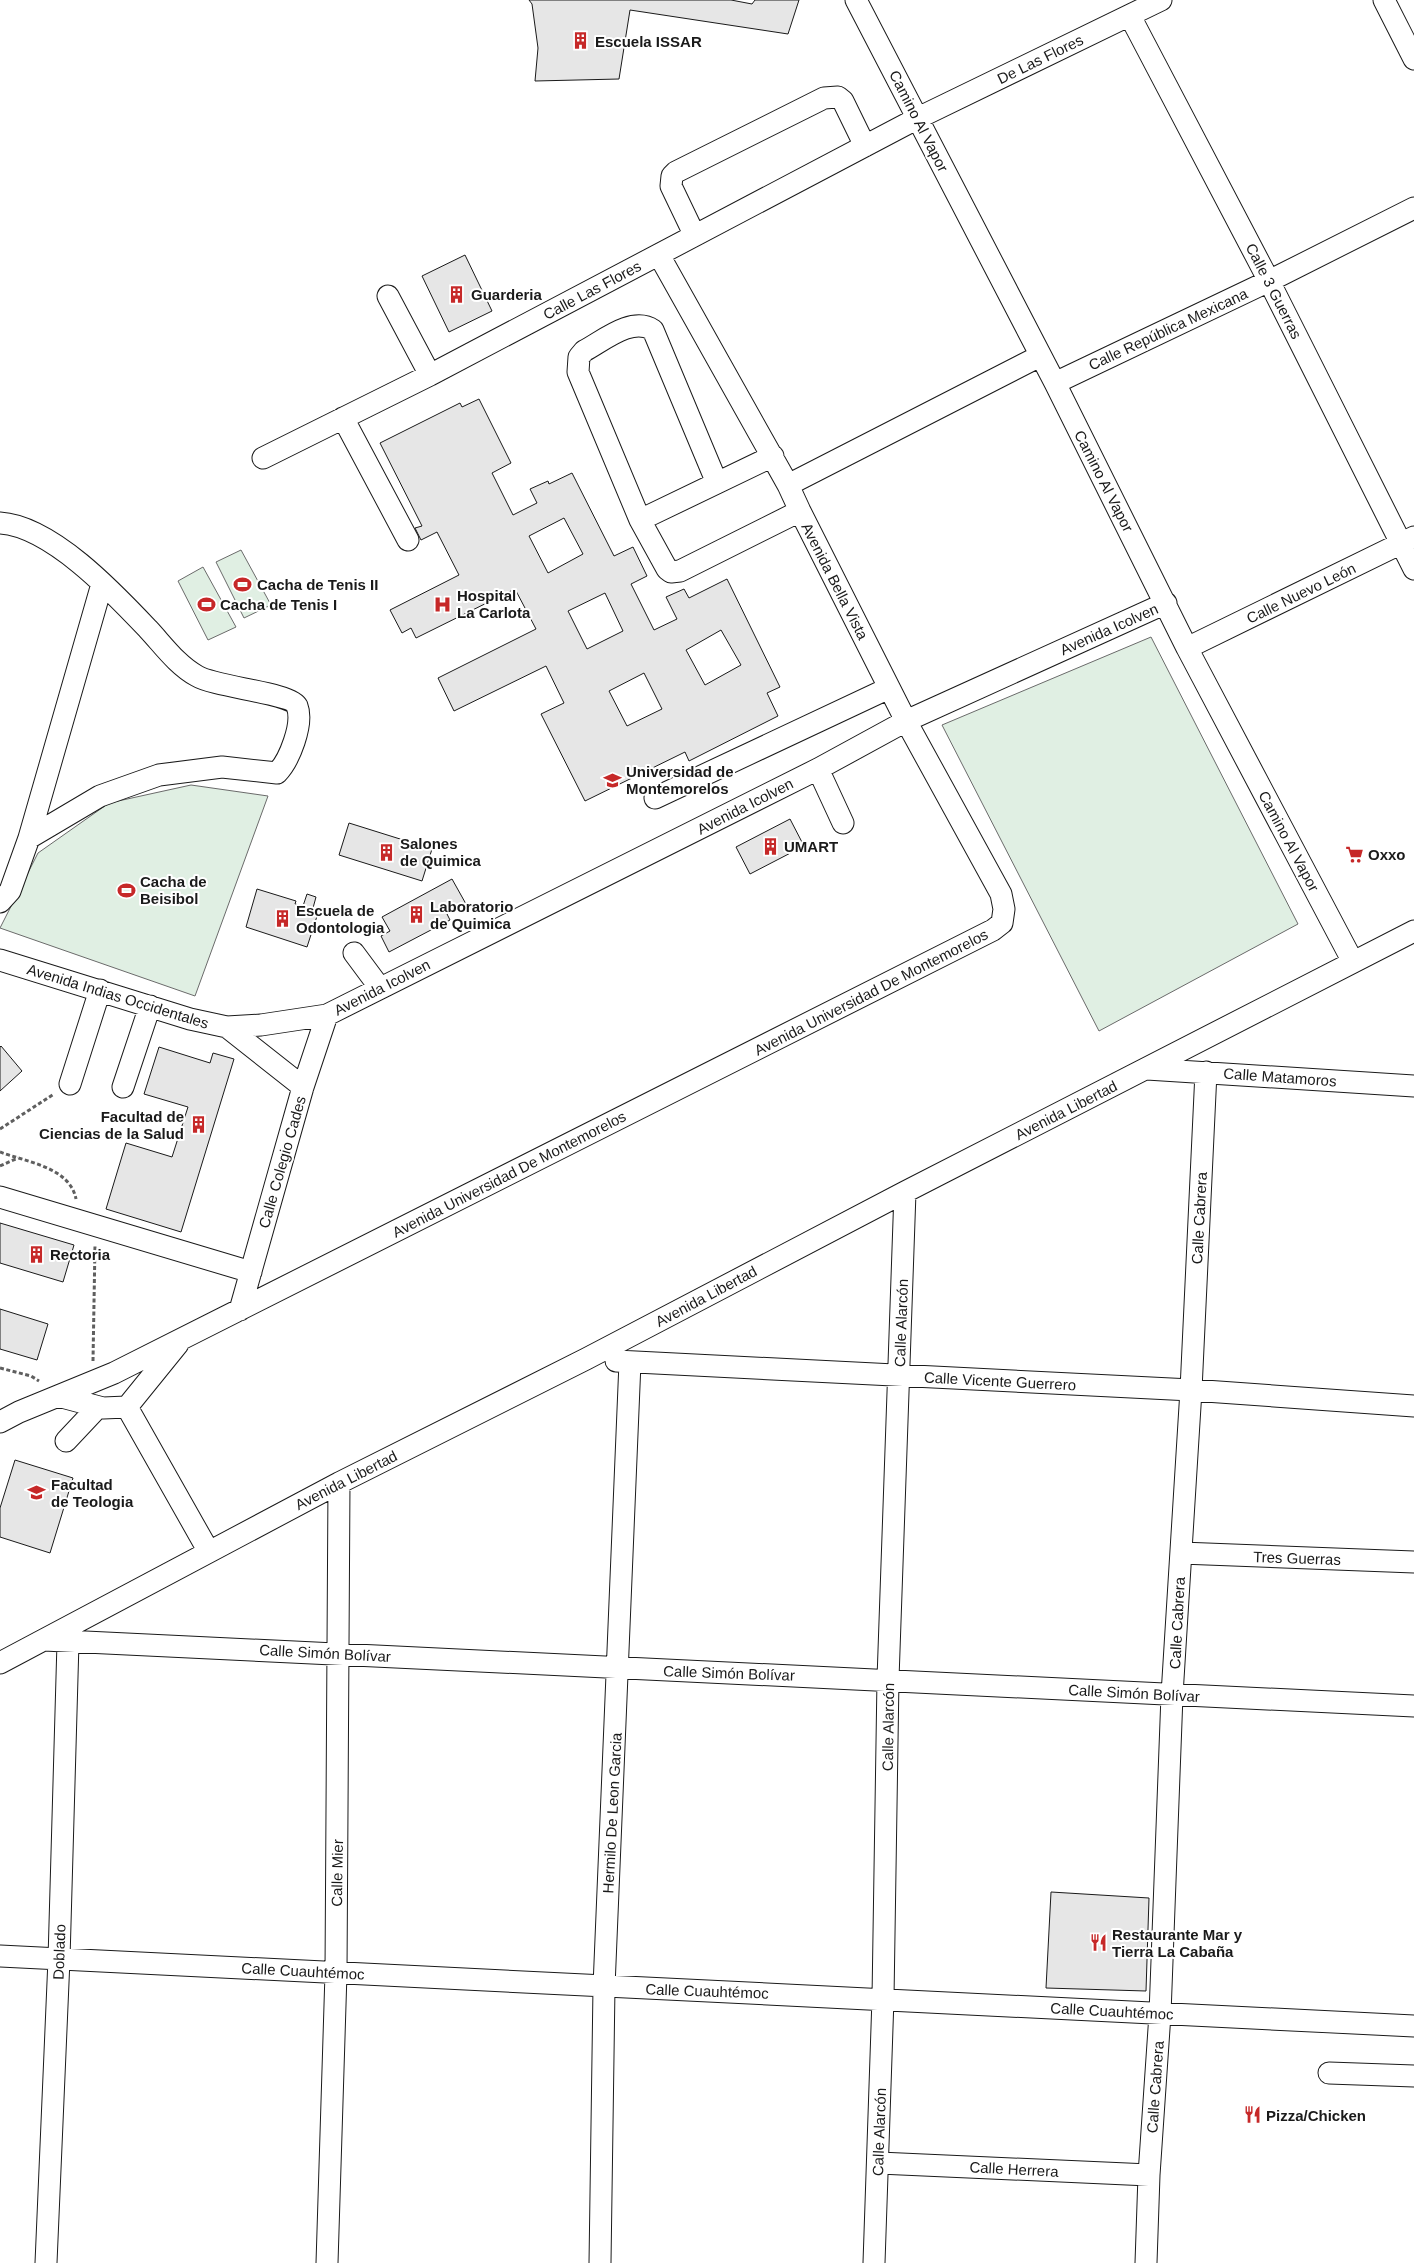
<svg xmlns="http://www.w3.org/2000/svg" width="1414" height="2263" viewBox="0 0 1414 2263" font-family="Helvetica,sans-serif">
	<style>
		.green { fill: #e0efe3; stroke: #6a6a6a }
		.building { fill: #e6e6e6; stroke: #1a1a1a; fill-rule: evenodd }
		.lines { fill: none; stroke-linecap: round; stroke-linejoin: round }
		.minor-casing { stroke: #1a1a1a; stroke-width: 23 }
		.path { stroke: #5f5f5f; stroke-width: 3; stroke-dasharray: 4 2.5; stroke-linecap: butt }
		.minor { stroke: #fff; stroke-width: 21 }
		.labels { text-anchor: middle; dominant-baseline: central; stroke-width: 4; stroke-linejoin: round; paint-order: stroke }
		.poi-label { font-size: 15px; font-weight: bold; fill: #1a1a1a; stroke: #fff; text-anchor: start }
		.street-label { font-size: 15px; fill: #1a1a1a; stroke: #fff }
	</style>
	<rect width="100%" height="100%" fill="#fff"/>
	<path class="green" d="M241,550L271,605L244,618L216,562Z
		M203,567L236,627L208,640L178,581Z
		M1151,637L1298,924L1099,1031L942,725Z
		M191,785L268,796L195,996L0,928L38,853L109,803Z"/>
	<path class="building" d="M529,0H731L752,4L755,0H799L788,34L630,10L619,79L535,81L538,48L532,4Z
		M465,255L492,311L449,332L422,276Z
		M479,399L511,463L492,473L513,515L537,503L530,489L548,481L549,484L572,473L614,556L633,547L647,576L631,584L654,630L677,619L666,597L684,589L689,598L727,579L780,687L767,693L778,716L689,761L685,752L585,801L541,714L564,703L546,666L454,711L438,678L536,629L515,589L416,638L411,628L402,633L390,610L459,575L437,532L421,540L415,528L422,526L380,443L460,403L462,407ZM564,518L583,554L548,573L529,536ZM605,593L623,631L587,649L568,611ZM721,630L741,665L705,685L686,650ZM644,673L662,709L627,726L609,691Z
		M790,819L804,846L750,874L736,847Z
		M349,823L432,849L422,881L339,855Z
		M452,879L466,904L447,914L450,920L389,952L381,936L390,931L382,917Z
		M257,889L296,901L295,904L303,906L307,894L316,897L313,908L319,910L307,947L246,927Z
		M1,1046L22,1071L0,1091V1047Z
		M159,1047L210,1063L213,1053L234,1059L181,1232L106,1209L126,1143L172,1157L188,1107L144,1094Z
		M0,1223L74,1245L63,1282L0,1263Z
		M0,1309L48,1324L37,1360L0,1349Z
		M15,1460L73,1478L50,1553L0,1537V1508Z
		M1051,1892L1149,1898L1146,1991L1046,1988Z"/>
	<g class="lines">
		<defs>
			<path id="minor" d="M856,0L1055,383L1187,648L1353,962
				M1384,0L1414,59
				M1130,16L1269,281L1414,569
				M694,234L671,186L672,176L676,172L824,98L838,97L843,101L865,146
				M388,296L430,375
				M1055,383L1269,281L1414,208
				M343,418L408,540
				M263,458L430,375L918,118L1161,0
				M717,483L653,330C632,316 603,341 584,351L579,357L578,372L640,520L667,569L671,572L680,571L800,511
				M788,485L1040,356
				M640,520L773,456
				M0,523C51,526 114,593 148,629C163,645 177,665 197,676C215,687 291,693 297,706C304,724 289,761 277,773L222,767L159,775L100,796L29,838L10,891L0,902
				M1187,648L1414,537
				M818,769L843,823
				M655,798L889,688
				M29,838L102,584
				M354,953L380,988
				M0,960L190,1019L227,1027L261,1025L327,1015L818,769L906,721L1166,603
				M227,1027L303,1087
				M1147,1069L1414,1086
				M70,1084L100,990
				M123,1087L150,1006
				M0,1197L251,1272
				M240,1310L303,1087L327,1015
				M616,1361L1191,1390L1414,1406
				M58,1396L103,1408L127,1407L178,1344
				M127,1407L209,1552
				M0,1422L19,1412L114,1373L993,930L1002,923L1004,909L1001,894L906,721L800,511L788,485L659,255
				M66,1441L98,1407
				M1181,1553L1414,1562
				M44,1640L1414,1706
				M0,1663L339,1483L586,1359L905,1192L1414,931
				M0,1956L1414,2026
				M1329,2073L1414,2076
				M879,2163L1149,2175
				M46,2263L59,1959L68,1642
				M327,2263L336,1973L339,1483
				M600,2263L604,1987L630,1362
				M874,2263L883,1998L888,1679L905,1192
				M1146,2263L1149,2175L1160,2014L1172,1695L1191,1390L1206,1072"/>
		</defs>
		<use href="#minor" class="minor-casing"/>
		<path class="path" d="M0,1129L54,1094
			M0,1152C26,1162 70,1167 76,1199
			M0,1166L18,1158
			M93,1361L95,1245
			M0,1368L31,1376L39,1381"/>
		<use href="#minor" class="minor"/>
	</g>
	<defs>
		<symbol id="building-bare" viewBox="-9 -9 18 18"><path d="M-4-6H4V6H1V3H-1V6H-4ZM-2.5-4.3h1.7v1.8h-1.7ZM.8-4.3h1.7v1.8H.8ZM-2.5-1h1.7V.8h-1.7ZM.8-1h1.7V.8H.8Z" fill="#c62828" stroke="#fff" stroke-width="2.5" paint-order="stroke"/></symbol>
		<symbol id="stadium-bare" viewBox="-9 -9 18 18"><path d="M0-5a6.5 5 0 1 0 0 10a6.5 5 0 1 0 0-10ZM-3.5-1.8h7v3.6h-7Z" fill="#c62828" stroke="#fff" stroke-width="2.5" paint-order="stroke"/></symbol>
		<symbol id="hospital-bare" viewBox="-9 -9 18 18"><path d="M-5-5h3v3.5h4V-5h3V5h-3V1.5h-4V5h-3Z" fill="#c62828" stroke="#fff" stroke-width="2.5" paint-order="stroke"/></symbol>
		<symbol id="university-bare" viewBox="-9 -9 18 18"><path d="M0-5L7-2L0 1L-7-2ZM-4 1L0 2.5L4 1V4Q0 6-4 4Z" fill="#c62828" stroke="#fff" stroke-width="2.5" paint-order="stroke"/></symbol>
		<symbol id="supermarket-bare" viewBox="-9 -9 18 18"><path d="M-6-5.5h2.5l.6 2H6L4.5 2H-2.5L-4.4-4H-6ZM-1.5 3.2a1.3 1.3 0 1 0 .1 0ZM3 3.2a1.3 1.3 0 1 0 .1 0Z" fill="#c62828" stroke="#fff" stroke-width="2.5" paint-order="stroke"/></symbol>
		<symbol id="restaurant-bare" viewBox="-9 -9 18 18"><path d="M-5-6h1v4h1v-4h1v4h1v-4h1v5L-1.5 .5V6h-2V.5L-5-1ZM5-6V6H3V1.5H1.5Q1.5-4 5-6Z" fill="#c62828" stroke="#fff" stroke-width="2.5" paint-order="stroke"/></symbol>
	</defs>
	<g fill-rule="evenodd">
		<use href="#building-bare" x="568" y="28" width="25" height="25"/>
		<use href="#building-bare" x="444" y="282" width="25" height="25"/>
		<use href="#stadium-bare" x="230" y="572" width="25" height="25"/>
		<use href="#stadium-bare" x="194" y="592" width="25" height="25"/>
		<use href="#hospital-bare" x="430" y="592" width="25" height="25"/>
		<use href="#university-bare" x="600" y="768" width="25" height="25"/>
		<use href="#building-bare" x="758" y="834" width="25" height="25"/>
		<use href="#building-bare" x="374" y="840" width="25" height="25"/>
		<use href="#supermarket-bare" x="1342" y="842" width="25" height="25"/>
		<use href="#stadium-bare" x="114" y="878" width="25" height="25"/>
		<use href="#building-bare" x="404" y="902" width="25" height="25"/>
		<use href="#building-bare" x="270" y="906" width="25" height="25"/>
		<use href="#building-bare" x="186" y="1112" width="25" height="25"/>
		<use href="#building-bare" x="24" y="1242" width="25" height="25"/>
		<use href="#university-bare" x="24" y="1480" width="25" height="25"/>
		<use href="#restaurant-bare" x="1086" y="1930" width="25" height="25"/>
		<use href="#restaurant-bare" x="1240" y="2102" width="25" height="25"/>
	</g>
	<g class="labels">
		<g class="poi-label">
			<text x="595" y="41">Escuela ISSAR</text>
			<text x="471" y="294">Guarderia</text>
			<text x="257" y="584">Cacha de Tenis II</text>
			<text x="457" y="595">Hospital<tspan x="457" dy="17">La Carlota</tspan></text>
			<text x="220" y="604">Cacha de Tenis I</text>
			<text x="626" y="771">Universidad de<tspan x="626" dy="17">Montemorelos</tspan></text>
			<text x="400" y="843">Salones<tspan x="400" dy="17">de Quimica</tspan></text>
			<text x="784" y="846">UMART</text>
			<text x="1368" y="854">Oxxo</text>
			<text x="140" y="881">Cacha de<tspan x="140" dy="17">Beisibol</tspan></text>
			<text x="430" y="906">Laboratorio<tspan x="430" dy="17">de Quimica</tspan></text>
			<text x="296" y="910">Escuela de<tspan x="296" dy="17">Odontologia</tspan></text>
			<text x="184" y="1116" text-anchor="end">Facultad de<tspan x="184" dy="17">Ciencias de la Salud</tspan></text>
			<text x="50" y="1254">Rectoria</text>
			<text x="51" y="1484">Facultad<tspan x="51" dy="17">de Teologia</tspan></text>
			<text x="1112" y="1934">Restaurante Mar y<tspan x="1112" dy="17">Tierra La Cabaña</tspan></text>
			<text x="1266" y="2115">Pizza/Chicken</text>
		</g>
		<g class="street-label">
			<text transform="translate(1040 59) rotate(-26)">De Las Flores</text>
			<text transform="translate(919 121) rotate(63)">Camino Al Vapor</text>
			<text transform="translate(592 290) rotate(-28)">Calle Las Flores</text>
			<text transform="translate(1274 291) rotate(63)">Calle 3 Guerras</text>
			<text transform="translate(1168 329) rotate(-25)">Calle República Mexicana</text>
			<text transform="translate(1104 481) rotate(63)">Camino Al Vapor</text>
			<text transform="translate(835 581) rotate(63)">Avenida Bella Vista</text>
			<text transform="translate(1301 593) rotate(-26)">Calle Nuevo León</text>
			<text transform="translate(1109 629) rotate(-24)">Avenida Icolven</text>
			<text transform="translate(745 806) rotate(-27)">Avenida Icolven</text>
			<text transform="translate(1289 841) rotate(62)">Camino Al Vapor</text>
			<text transform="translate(382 987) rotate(-27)">Avenida Icolven</text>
			<text transform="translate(871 992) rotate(-27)">Avenida Universidad De Montemorelos</text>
			<text transform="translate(118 996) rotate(17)">Avenida Indias Occidentales</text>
			<text transform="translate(1280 1077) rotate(4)">Calle Matamoros</text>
			<text transform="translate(1066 1110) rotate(-27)">Avenida Libertad</text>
			<text transform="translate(282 1162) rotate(-74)">Calle Colegio Cades</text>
			<text transform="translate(509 1174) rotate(-27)">Avenida Universidad De Montemorelos</text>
			<text transform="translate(1199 1218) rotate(-87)">Calle Cabrera</text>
			<text transform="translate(706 1296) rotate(-28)">Avenida Libertad</text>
			<text transform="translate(901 1323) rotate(-88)">Calle Alarcón</text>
			<text transform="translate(1000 1381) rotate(3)">Calle Vicente Guerrero</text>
			<text transform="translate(346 1480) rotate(-27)">Avenida Libertad</text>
			<text transform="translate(1297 1558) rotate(2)">Tres Guerras</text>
			<text transform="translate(1177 1623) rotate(-87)">Calle Cabrera</text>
			<text transform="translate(325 1653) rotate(3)">Calle Simón Bolívar</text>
			<text transform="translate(729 1673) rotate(2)">Calle Simón Bolívar</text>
			<text transform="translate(1134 1693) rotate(3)">Calle Simón Bolívar</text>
			<text transform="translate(888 1727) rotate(-89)">Calle Alarcón</text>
			<text transform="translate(612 1813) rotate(-87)">Hermilo De Leon Garcia</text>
			<text transform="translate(337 1873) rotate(-89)">Calle Mier</text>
			<text transform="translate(59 1952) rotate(-88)">Doblado</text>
			<text transform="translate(303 1971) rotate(3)">Calle Cuauhtémoc</text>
			<text transform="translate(707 1991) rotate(2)">Calle Cuauhtémoc</text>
			<text transform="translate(1112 2011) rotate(3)">Calle Cuauhtémoc</text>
			<text transform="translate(1155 2087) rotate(-86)">Calle Cabrera</text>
			<text transform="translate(879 2132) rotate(-88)">Calle Alarcón</text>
			<text transform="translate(1014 2169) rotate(3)">Calle Herrera</text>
		</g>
	</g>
</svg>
